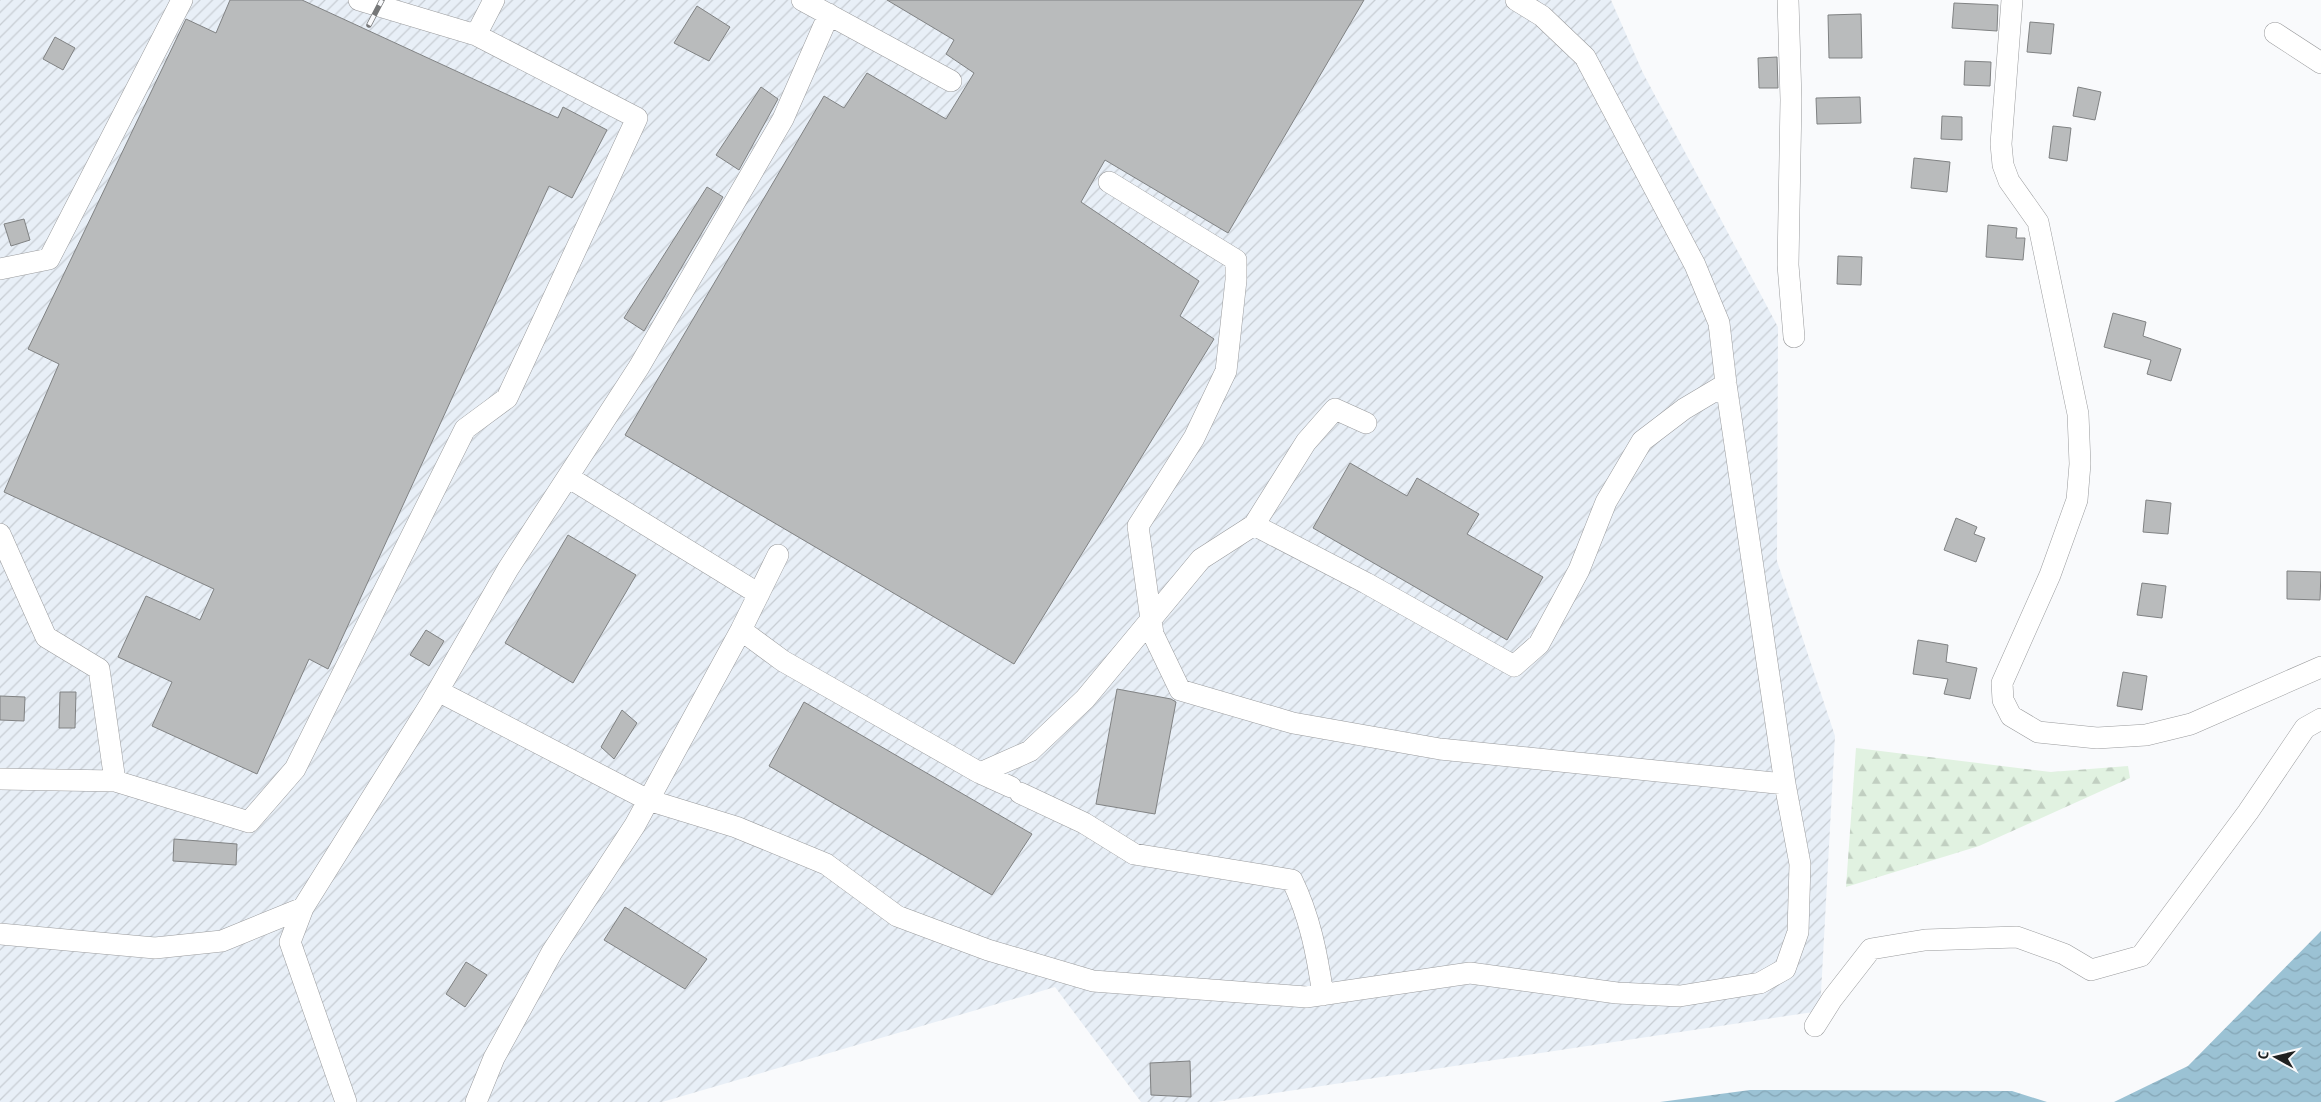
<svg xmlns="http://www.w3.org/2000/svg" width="2321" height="1102" viewBox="0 0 2321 1102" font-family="'PT Sans',sans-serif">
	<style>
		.industrial { fill: url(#industrial-furrows) }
		.forest { fill: url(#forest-firs) }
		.water { fill: url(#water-waves) }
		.building { fill: #b9bbbc; stroke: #808283 }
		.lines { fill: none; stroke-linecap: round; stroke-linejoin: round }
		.minor-casing { stroke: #9a9b9d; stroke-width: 22 }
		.minor { stroke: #fff; stroke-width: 21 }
		.rail-casing { stroke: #767778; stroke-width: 5.5 }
		.rail { stroke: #f9fafc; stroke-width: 4; stroke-dasharray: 11; stroke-linecap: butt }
	</style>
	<defs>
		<pattern id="industrial-furrows" width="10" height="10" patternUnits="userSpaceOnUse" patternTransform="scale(1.25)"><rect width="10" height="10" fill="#e8eff7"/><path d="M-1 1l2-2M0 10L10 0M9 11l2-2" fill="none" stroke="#c7cdd3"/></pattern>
		<pattern id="forest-firs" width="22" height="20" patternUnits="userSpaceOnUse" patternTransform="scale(1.25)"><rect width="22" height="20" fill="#e1f2e1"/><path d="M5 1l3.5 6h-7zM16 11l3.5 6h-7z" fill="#c1cfc1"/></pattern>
		<pattern id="water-waves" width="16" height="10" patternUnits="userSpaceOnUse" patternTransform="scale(1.25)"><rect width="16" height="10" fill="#9bc2d4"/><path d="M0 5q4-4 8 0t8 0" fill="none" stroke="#85a6b6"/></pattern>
	</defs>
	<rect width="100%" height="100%" fill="#f9fafc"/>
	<path class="industrial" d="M0,0H1611L1643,73L1778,327L1777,561L1835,736L1820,1011L1216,1102H1141L1055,987L662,1102H0Z"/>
	<path class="forest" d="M1856,748L2051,772L2128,766L2130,778L1979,846L1846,887Z"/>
	<path class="water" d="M2321,931V1102H2114L2188,1066Z
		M1750,1090L2012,1091L2047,1102H1660Z"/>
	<path class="building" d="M230,0H302L558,118L563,107L607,130L572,198L549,186L328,669L309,659L257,774L152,726L172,682L118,657L146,596L200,620L214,589L4,492L59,364L28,349L186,19L216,33Z
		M887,0H1364L1228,233L1105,160L1081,202L1199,281L1180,316L1214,339L1014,664L625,435L824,96L844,108L867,73L946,119L974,73L946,54L954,40Z
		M1954,3L1998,5L1997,31L1952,28Z
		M697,6L730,27L709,61L674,43Z
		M1861,14L1862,58H1829L1828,15Z
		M2030,22L2054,24L2051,54L2027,52Z
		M55,37L75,48L63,70L43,59Z
		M1777,57L1778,88H1759L1758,58Z
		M1965,61L1991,62L1990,86L1964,85Z
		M761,87L778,99L739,170L716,155Z
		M2078,87L2101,92L2095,120L2073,116Z
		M1860,97L1861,123L1817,124L1816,98Z
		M1942,116L1962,117V140L1941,139Z
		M2053,126L2071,128L2067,161L2049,158Z
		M1914,158L1950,162L1947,192L1911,188Z
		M707,187L723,197L644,331L624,318Z
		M24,219L30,240L11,246L4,224Z
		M1988,225L2017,228L2016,238H2025L2023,260L1986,257Z
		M1838,256L1862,257L1861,285L1837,284Z
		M2113,313L2146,322L2143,336L2181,349L2171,381L2147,374L2151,360L2104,347Z
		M1350,463L1407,496L1417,478L1479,514L1467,534L1543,577L1507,640L1313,528Z
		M2146,500L2171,503L2168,534L2143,532Z
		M1956,518L1977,527L1974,534L1985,538L1976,562L1944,550Z
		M568,535L636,575L573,683L505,643Z
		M2287,571L2321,572L2320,600L2287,599Z
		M2142,583L2166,586L2162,618L2137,615Z
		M426,630L444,641L429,666L410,655Z
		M1918,640L1948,645L1946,662L1977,668L1970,699L1944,694L1948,679L1913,674Z
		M2123,672L2147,676L2142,710L2117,706Z
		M1117,689L1171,699L1176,702L1155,814L1096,804Z
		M60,692H76L75,728H59Z
		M0,696L25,697L24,721L0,720Z
		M804,702L1032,834L992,895L769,766Z
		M622,710L637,723L614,759L601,747Z
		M174,839L237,844L236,865L173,861Z
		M625,907L707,959L685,989L604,940Z
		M466,962L487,975L465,1007L446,994Z
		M1190,1061L1191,1097L1151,1095L1150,1063Z"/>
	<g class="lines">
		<defs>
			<path id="minor" d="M359,0L476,35L494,0
				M802,0L951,81
				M1788,0L1791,100L1788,265L1794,337
				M2012,0L2001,144L2003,165L2009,181L2038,222L2078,414L2080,464L2077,500L2050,575L2002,683L2003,700L2011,716L2038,732L2097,738L2146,735L2191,724L2321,667
				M2275,33L2321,63
				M1109,182L1236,260V280L1226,371L1194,438L1138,526L1153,634L1180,690L1293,723L1440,749L1785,784
				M0,269L49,259L182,0
				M568,477L759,594
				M1254,525L1366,583L1514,666L1539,644L1579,570L1606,502L1642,441L1684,409L1726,384
				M0,534L46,637L99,669L115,781
				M741,630L783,661L980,773L1011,787
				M438,691L648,800L736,827L826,864L897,916L988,950L1093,981L1306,997L1470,973L1617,993L1680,996L1760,983L1785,969L1798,932L1800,864L1785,784L1726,384L1719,323L1695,265L1585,57L1542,16L1516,0
				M980,773L1030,751L1085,699L1201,559L1254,525L1306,442L1335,409L1366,423
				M0,779L115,781L249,822L295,769L465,429L507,398L637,118L476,35
				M1020,793L1084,823L1134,854L1292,880C1310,917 1317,954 1323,995
				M0,934L155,948L222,941L303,908
				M1815,1026L1832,999L1871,949L1925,940L2017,937L2064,954L2091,970L2141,956L2248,812L2305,728L2321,719
				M346,1102L290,942L303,908L431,703L508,569L639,367L783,119L829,14
				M476,1102L494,1058L552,952L635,825L741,630L778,555"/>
		</defs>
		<use href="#minor" class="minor-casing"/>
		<use href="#minor" class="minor"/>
		<defs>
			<path id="rail" d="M369,25L382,0"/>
		</defs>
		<use href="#rail" class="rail-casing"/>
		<use href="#rail" class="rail"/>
	</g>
	<g transform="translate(2276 1057) rotate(278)" stroke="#f9fafc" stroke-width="4" paint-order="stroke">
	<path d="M0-4L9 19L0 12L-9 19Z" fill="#202121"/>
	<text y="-8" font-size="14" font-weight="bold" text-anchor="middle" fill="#202121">С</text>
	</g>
</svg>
